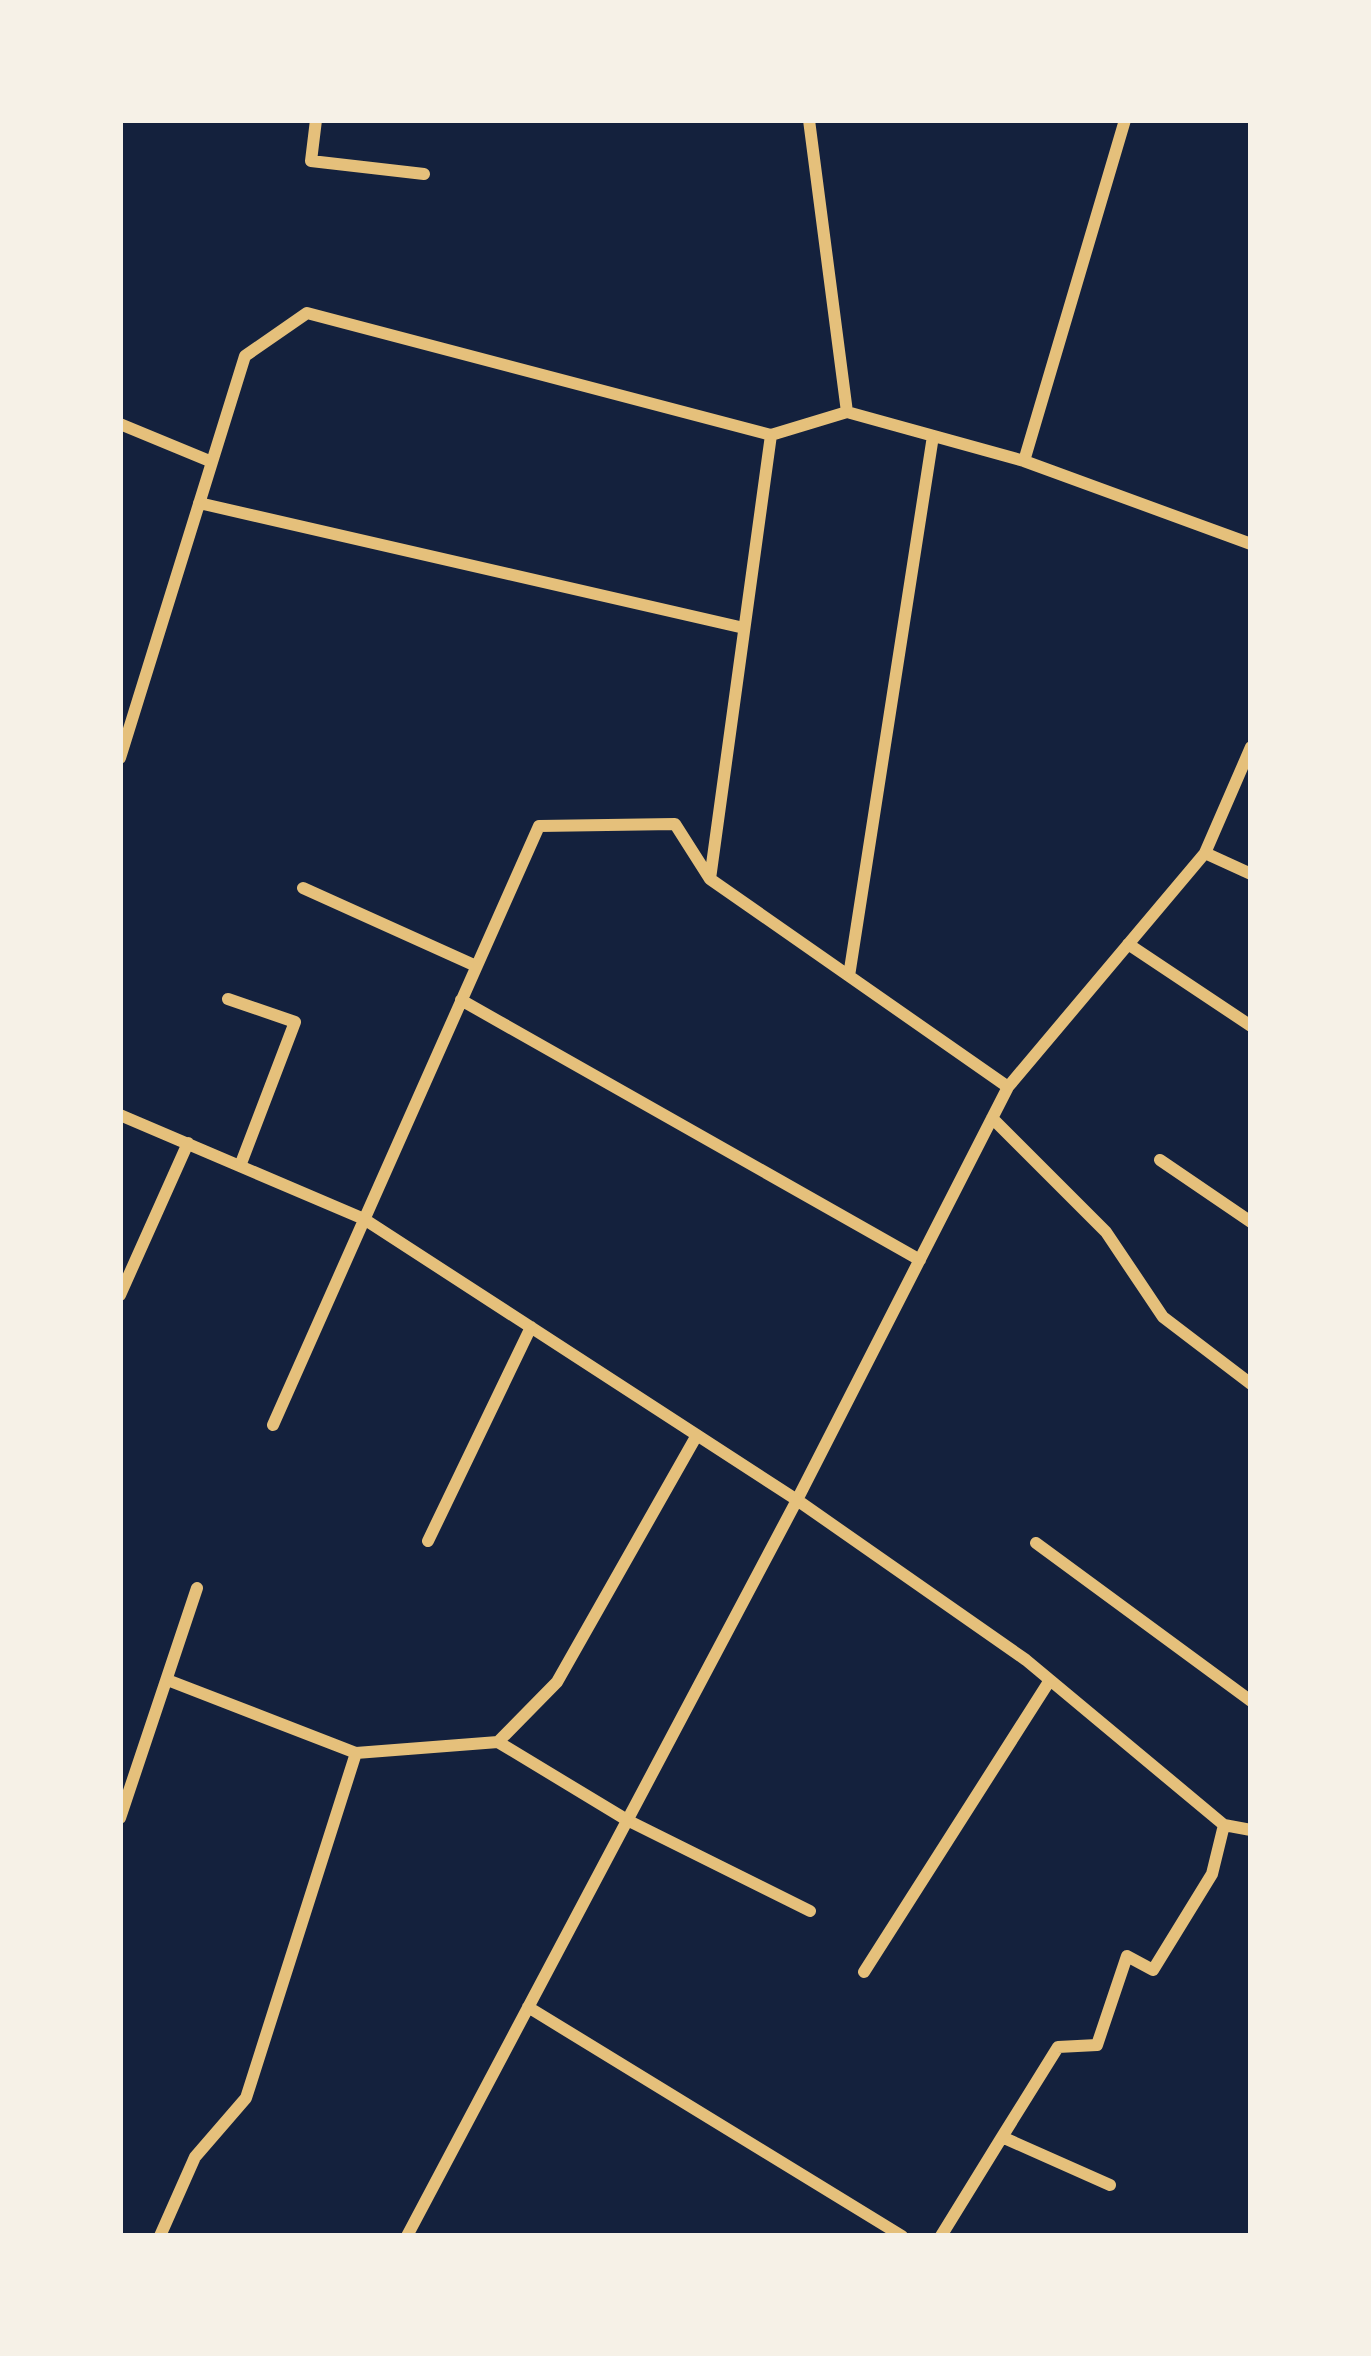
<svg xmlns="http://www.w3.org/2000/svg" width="1371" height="2356" viewBox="0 0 1371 2356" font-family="'Playfair Display',serif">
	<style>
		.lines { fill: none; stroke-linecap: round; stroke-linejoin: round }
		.minor { stroke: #e5c07b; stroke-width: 12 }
	</style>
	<rect width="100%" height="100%" fill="#14213d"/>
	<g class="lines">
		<path class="minor" d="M316,120L311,161L424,174
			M809,120L847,412
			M120,424L212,462
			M771,435L710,879L1008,1087
			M1024,461L1125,120
			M199,503L744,628
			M120,758L245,356L307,313L771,435L847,412L1024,461L1251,544
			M1205,853L1251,874
			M303,888L476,966
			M1128,944L1251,1026
			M849,976L933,436
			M228,999L295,1022L240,1166
			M461,1000L920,1260
			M120,1115L364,1219L797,1500L1026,1660L1224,1825L1251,1830
			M992,1118L1106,1232L1163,1317L1251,1384
			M1160,1160L1251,1222
			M120,1295L188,1143
			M273,1425L539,826L675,824L710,879
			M428,1541L531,1327
			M1036,1543L1251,1701
			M170,1681L356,1753L498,1742L627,1820L810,1911
			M498,1742L557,1682L697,1435
			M120,1818L197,1588
			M864,1972L1050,1680
			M528,2007L902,2236
			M1110,2185L1002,2137L1058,2047L1097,2045L1127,1956L1153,1970L1212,1874L1224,1825
			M160,2236L195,2157L246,2098L356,1753
			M407,2236L797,1500L1008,1087L1205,853L1251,747
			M941,2236L1002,2137"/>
	</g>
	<rect width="1371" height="2356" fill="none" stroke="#f6f1e7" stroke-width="246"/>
</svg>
